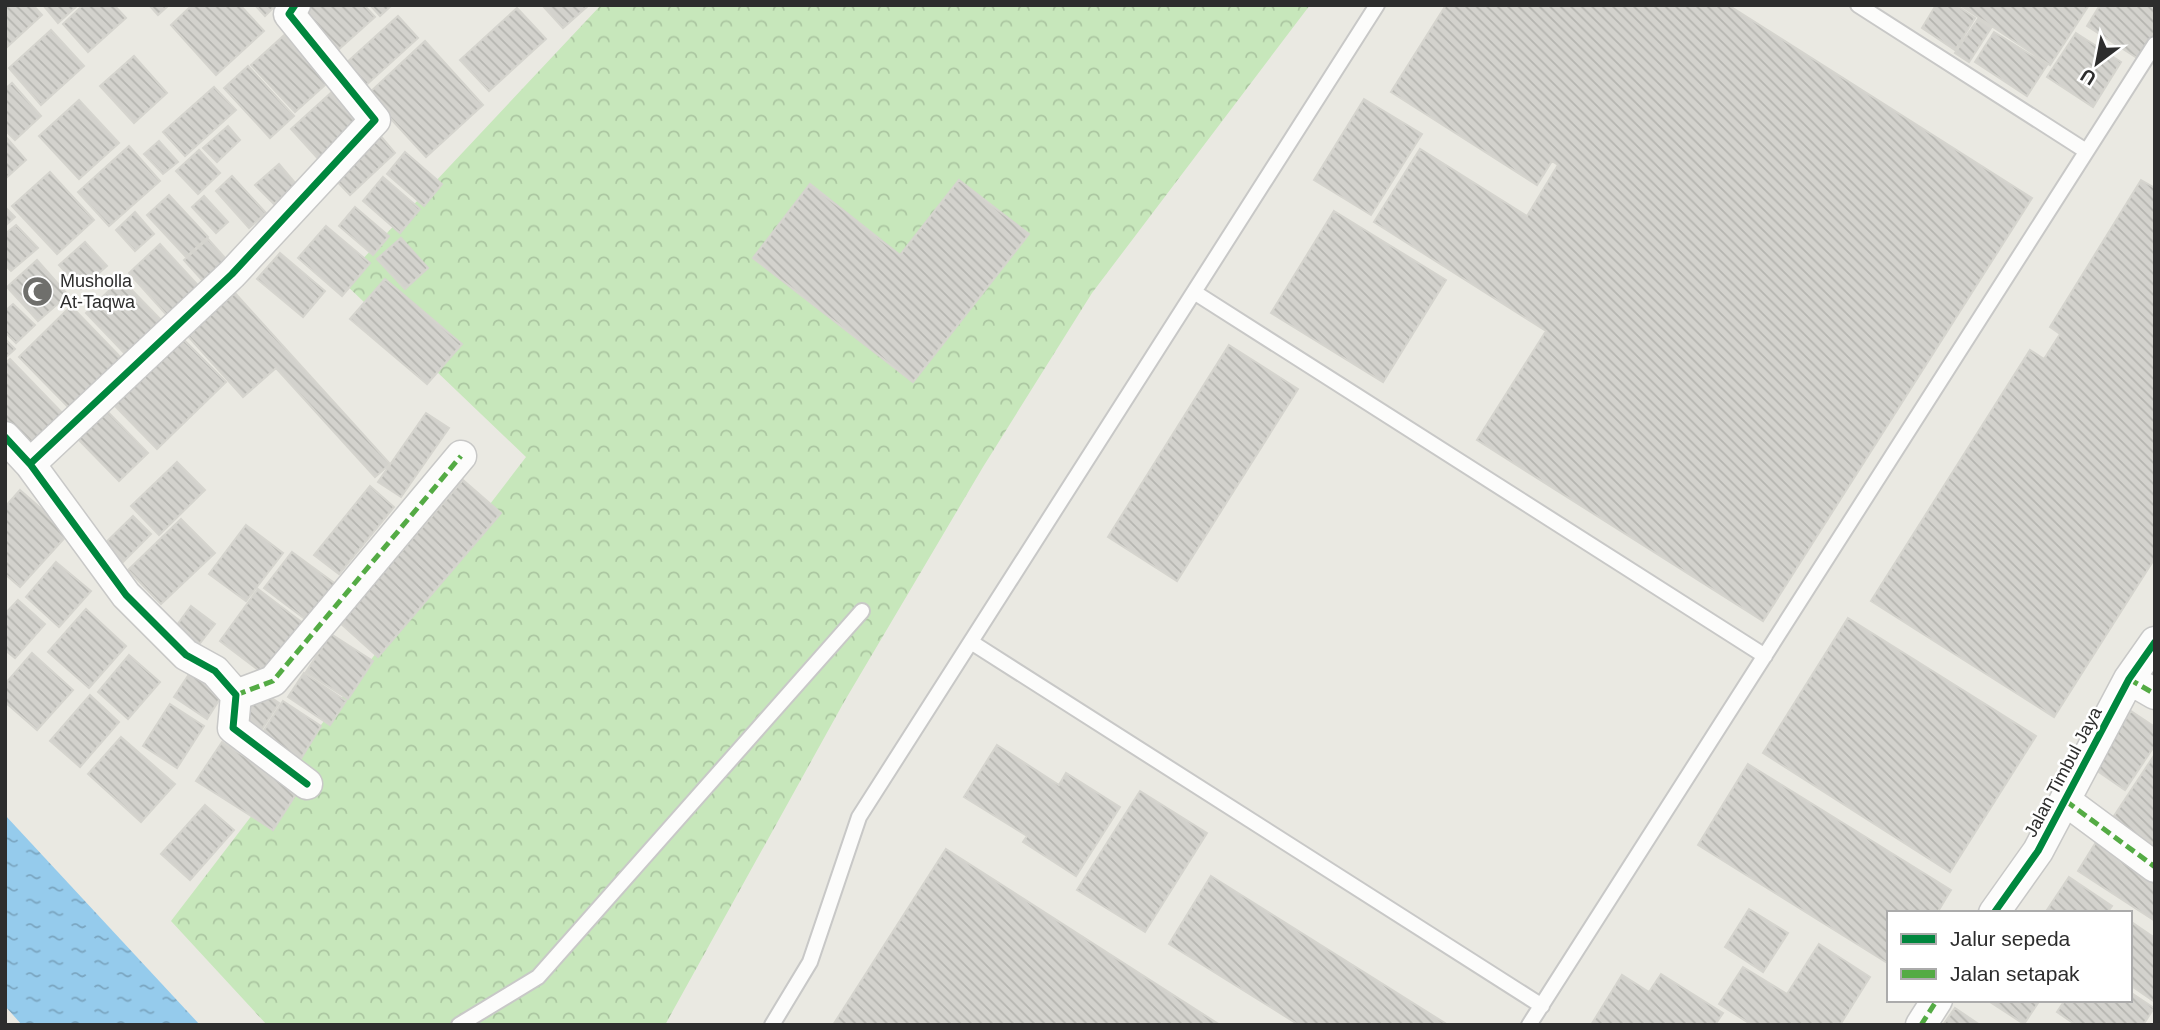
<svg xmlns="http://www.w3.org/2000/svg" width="2160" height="1030" viewBox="0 0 2160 1030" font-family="Arial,sans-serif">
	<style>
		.forest { fill: url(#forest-crowns) }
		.water { fill: url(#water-ripples) }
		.building { fill: url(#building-back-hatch); stroke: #d5d4ce; stroke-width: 2 }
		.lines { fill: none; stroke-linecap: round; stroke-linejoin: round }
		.service-casing { stroke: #c8c8c7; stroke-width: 18 }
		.minor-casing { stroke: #c8c8c7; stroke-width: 33 }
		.service { stroke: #fcfcfb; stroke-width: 14 }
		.minor { stroke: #fcfcfb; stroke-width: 30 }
		.quiet { stroke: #54ab44; stroke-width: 5; stroke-dasharray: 10 5; stroke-linecap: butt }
		.cycleway-casing { stroke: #fff; stroke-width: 11 }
		.cycleway { stroke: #00873e; stroke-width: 7 }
		.labels { text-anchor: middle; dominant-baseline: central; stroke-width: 5; stroke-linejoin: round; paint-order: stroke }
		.poi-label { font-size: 18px; fill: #2d2d2d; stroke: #fff; text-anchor: start }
		.street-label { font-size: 18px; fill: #2d2d2d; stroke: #fff }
	</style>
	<defs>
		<pattern id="forest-crowns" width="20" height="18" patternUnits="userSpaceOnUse" patternTransform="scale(1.75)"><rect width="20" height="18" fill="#c7e7bb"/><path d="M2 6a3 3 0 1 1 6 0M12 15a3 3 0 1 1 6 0" fill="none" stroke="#abc6a1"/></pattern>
		<pattern id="water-ripples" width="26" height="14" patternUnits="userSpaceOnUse" patternTransform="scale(1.75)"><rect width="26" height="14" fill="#95cbec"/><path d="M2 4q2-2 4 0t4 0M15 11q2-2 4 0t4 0" fill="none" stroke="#7aa5c0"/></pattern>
		<pattern id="building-back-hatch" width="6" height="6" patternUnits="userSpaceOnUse" patternTransform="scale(1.75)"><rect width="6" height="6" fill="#d3d2cd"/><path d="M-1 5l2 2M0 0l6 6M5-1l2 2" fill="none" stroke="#b5b5b0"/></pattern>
	</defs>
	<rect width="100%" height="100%" fill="#eae9e2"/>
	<path class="forest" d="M601,5H1310L1092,293L983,467L844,702L665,1025H267L171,921L526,457L342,281Z"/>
	<path class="water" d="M5,815L200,1025H22L5,1006Z"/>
	<path class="building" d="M5,5H33L42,15L7,47L5,45Z
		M43,5H78L58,23Z
		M83,5H114L126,18L88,52L63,24Z
		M149,5H169L158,15Z
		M192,5H240L264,31L216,75L171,25Z
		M255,5H276L265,16Z
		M309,5H364L375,17L338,50L303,11Z
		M370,5H392L380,16Z
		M542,5H589L563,28Z
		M1446,5H1728L2032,198L1763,621L1477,440L1546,331L1374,222L1420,149L1527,216L1558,165L1552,161L1537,185L1391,92Z
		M1936,5H1956L1975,18L1955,50L1922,28Z
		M1960,5H2089L2050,65Z
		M2100,5H2155V31L2137,58L2087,26Z
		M517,8L546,39L489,91L460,60Z
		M398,16L418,38L365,86L345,64Z
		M1978,19L1991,28L1969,62L1955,53Z
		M291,29L334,77L295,112L251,65Z
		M51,30L84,66L41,105L9,68Z
		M1994,32L2047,65L2027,96L1975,62Z
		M2076,33L2121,62L2093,107L2047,77Z
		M425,41L483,105L426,157L368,94Z
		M134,56L167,93L134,123L100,86Z
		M248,66L294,116L270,138L224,88Z
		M12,83L41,116L15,140L5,130V89Z
		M214,87L236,110L185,156L163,132Z
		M333,91L365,125L322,163L291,129Z
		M1364,99L1422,134L1371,215L1314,180Z
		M79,100L119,143L79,179L39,136Z
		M228,126L240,140L217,162L203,148Z
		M378,133L395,153L350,195L331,175Z
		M5,136L26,160L5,179Z
		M159,141L178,162L163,174L144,154Z
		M129,146L160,181L109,226L78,192Z
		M199,150L220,173L198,194L176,171Z
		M405,152L442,184L424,206L387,174Z
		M279,164L296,184L274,204L255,185Z
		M50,172L94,220L57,254L12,206Z
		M232,176L266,213L249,228L216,191Z
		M383,177L420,209L400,233L363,201Z
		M959,180L1029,234L913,382L753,258L810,184L900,255Z
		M2141,180L2155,188V558L2054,717L1871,601L2030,350L2044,359L2060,334L2050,327Z
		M169,195L208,237L186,257L147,215Z
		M204,196L228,222L216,233L192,207Z
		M5,207L15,217L5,226Z
		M355,207L389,236L373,255L339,226Z
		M1334,211L1446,280L1383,382L1271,313Z
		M135,212L154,234L135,251L116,230Z
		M16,225L38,248L11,271L5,265V234Z
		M326,226L370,263L342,296L298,258Z
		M401,238L428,268L405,289L377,259Z
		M208,239L235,269L211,290L184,260Z
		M85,242L107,266L81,289L59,265Z
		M160,244L205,293L173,322L129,273Z
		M280,253L325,291L303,317L257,279Z
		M37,260L68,295L38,321L7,287Z
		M121,279L165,324L130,359L86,313Z
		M385,279L462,344L427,384L350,319Z
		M235,293L390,464L375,477L276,368L243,397L187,335Z
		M13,304L35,325L16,343L5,332V311Z
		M71,306L129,366L77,416L19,357Z
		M179,335L226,382L157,449L111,402Z
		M5,339L15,349L5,358Z
		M1229,345L1298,389L1177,581L1108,537Z
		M10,359L70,421L32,457L5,430V363Z
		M103,407L148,453L119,481L74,435Z
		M426,413L449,428L401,497L378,482Z
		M177,462L205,490L159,535L131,506Z
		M463,480L501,513L378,657L340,623Z
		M370,486L394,507L339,574L314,555Z
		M20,490L69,533L20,587L5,574V507Z
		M133,516L151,534L114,571L96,552Z
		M181,519L215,553L161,604L128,570Z
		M246,525L283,553L246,601L209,574Z
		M292,552L337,585L309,622L264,588Z
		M56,562L91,591L59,627L26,597Z
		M258,589L308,627L269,678L220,641Z
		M18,600L45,624L15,658L5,650V614Z
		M191,606L215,624L197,647L174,629Z
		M86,609L126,646L89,688L48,652Z
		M1848,618L2036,736L1950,872L1763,753Z
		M331,634L373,661L348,699L306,672Z
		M32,653L73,690L37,730L5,702V684Z
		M129,655L160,682L128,719L98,692Z
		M193,668L226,689L207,719L174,697Z
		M304,673L346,701L330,725L288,697Z
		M259,689L279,703L256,738L236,725Z
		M90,695L119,722L80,767L50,741Z
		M283,701L321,726L300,760L261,735Z
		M170,704L204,726L177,768L143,746Z
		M2131,711L2155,727V745L2125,790L2093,768Z
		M121,737L175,784L141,822L88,774Z
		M222,742L298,791L273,830L196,781Z
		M997,745L1059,785L1066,773L1120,807L1076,876L1023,842L1027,836L964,797Z
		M2155,754V851L2110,822Z
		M1748,764L1951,890L1937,913H1889V964L1698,845Z
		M1140,791L1207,833L1145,932L1077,890Z
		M205,805L234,830L190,880L161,854Z
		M2098,839L2155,876V921L2078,871Z
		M946,849L1220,1025H833Z
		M1211,876L1448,1025H1299L1169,944Z
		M2069,877L2112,906L2107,913H2045Z
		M1749,909L1788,933L1763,972L1725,947Z
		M2130,921L2155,938V1002L2130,985Z
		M1819,944L1870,977L1840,1025H1752L1719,1004L1743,967L1787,994Z
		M1661,974L1723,1013L1715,1025H1591L1622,975L1649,992Z
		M2130,992L2154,1008L2143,1025H2076L2057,1012L2065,1000H2130Z
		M1987,1000H2040L2024,1024Z
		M1955,1008L1980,1025H1943Z"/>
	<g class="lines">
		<defs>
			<path id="service" d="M1858,5L2086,151
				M1194,292L1765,656
				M971,642L1542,1006
				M459,1025L538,977L862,611
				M772,1025L810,962L859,817L1377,5
				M1529,1025L2155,44"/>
			<path id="minor" d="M5,437L30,464L126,595L186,655L215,671L236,695L233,728L307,784
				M30,464L232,274L375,120L289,14L295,5
				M2129,679L2155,694
				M236,695L273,681L461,456
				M2066,801L2155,867
				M1994,913L2038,851L2129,679L2155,642
				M1921,1025L1937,1000"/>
		</defs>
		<use href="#service" class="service-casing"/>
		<use href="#minor" class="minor-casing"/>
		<use href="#service" class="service"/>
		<use href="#minor" class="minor"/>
		<path class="quiet" d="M2129,679L2155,694
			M236,695L273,681L461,456
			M2066,801L2155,867
			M1921,1025L1937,1000"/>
		<defs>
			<path id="cycleway" d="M5,437L30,464L126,595L186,655L215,671L236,695L233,728L307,784
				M30,464L232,274L375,120L289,14L295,5
				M1994,913L2038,851L2129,679L2155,642"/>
		</defs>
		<use href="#cycleway" class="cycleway-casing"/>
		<use href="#cycleway" class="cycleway"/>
	</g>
	<defs>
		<symbol id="mosque-disc" viewBox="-11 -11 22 22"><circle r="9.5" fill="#6f6f6c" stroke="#fff"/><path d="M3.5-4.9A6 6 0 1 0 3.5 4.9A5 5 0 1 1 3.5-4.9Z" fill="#fff"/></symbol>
	</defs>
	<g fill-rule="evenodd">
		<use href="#mosque-disc" x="20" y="274" width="35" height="35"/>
	</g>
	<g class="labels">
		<g class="poi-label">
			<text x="60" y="281">Musholla<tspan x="60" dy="21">At-Taqwa</tspan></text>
		</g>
		<g class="street-label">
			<text transform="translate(2063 772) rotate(-62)">Jalan Timbul Jaya</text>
		</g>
	</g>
	<rect width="2160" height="1030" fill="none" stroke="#2d2d2d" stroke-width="14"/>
	<rect x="1887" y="911" width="245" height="91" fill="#ffffff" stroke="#ababab" stroke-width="2"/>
	<rect x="1901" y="934" width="35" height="10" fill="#00873e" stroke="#ababab" stroke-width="2"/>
	<text x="1950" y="946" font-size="21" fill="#2d2d2d">Jalur sepeda</text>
	<rect x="1901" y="969" width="35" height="10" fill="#54ab44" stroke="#ababab" stroke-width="2"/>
	<text x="1950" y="981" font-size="21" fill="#2d2d2d">Jalan setapak</text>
	<g transform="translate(2097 63) rotate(212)" stroke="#ffffff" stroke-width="5" paint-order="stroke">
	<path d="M0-5L12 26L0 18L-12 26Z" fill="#2d2d2d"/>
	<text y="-10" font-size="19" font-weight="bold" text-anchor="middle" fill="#2d2d2d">U</text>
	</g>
</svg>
